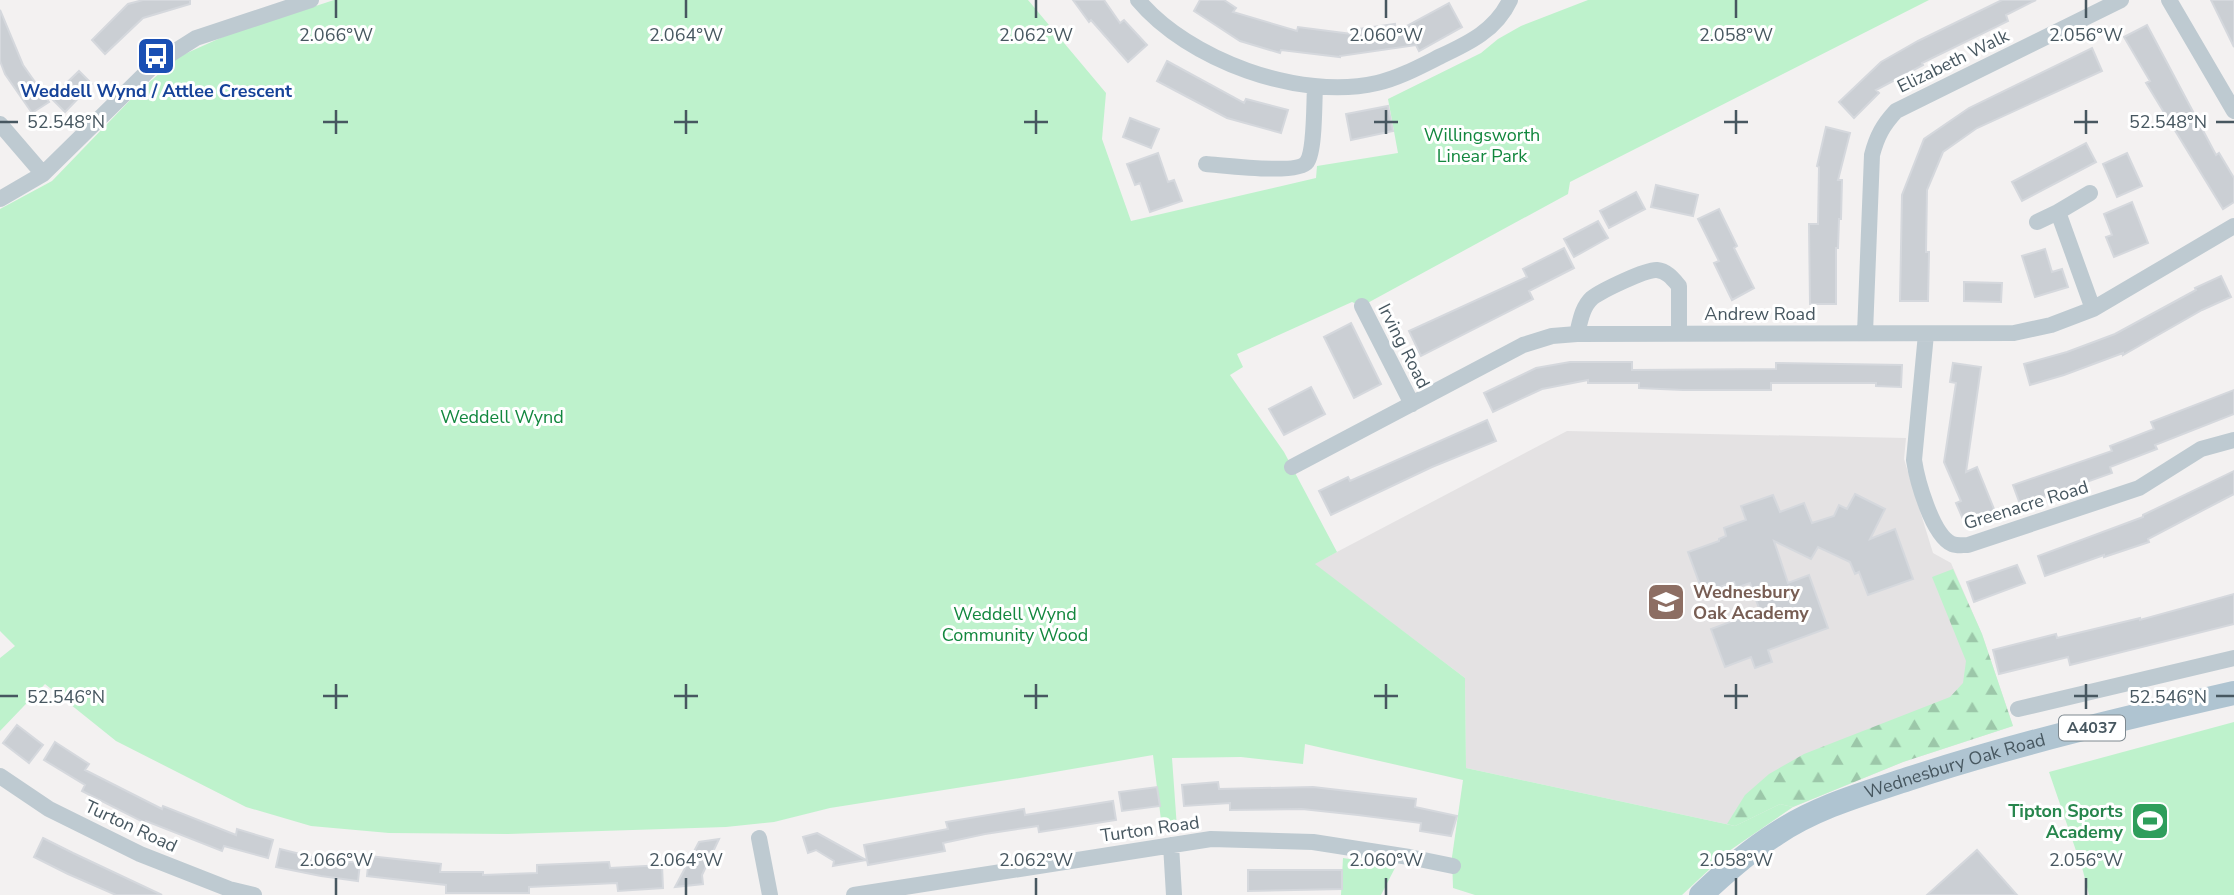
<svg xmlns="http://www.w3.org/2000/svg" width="2234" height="895" viewBox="0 0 2234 895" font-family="'Nunito Sans',sans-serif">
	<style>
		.education { fill: #e4e2e3 }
		.forest { fill: url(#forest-firs) }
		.green { fill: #bef2cc }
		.building { fill: #cbcfd4; stroke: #d5d8dd; stroke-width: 2 }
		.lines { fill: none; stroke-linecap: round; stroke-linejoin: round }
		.minor { stroke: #becad1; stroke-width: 16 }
		.primary { stroke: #afc4d1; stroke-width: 24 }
		.ticks { fill: none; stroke: #475760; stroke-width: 2.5 }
		.labels { text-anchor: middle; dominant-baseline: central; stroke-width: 6; stroke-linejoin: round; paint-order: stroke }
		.shield { fill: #fff; stroke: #7e8990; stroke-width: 2 }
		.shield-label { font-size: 16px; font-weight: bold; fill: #475760 }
		.street-label { font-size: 18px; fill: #475760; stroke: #fff }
		.transit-label { font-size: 18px; font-weight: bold; fill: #164399; stroke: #fff }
		.park-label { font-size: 18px; fill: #12873e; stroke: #fff }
		.education-label { font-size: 18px; font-weight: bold; fill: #785e54; stroke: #fff; text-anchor: start }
		.leisure-label { font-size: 18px; font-weight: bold; fill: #27864d; stroke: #fff; text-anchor: end }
		.ticks-label { font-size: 18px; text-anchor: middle; fill: #475760; stroke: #fff; stroke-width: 6; stroke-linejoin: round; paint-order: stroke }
	</style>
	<defs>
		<pattern id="forest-firs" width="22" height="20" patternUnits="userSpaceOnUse" patternTransform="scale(1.75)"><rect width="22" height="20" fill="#bef2cc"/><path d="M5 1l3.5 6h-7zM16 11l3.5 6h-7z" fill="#9cc7a9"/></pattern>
	</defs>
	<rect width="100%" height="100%" fill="#f3f1f1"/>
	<path class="education" d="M1567,431L1906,438L1904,459L1933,553L1951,563L1982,634L2013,726L1903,762L1793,807L1780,804L1735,826L1466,768L1465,678L1314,564Z"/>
	<path class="forest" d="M1953,569L1982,634L2013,726L1903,762L1793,807L1780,804L1735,826L1727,824L1745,795L1769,774L1804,754L1950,697L1963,683L1966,661L1932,577Z"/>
	<path class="green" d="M334,0H1028L1106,93L1102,139L1131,221L1316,178L1317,166L1398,153L1388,99L1481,53L1498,39L1521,26L1588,0H1929L1570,182L1568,194L1362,306L1352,302L1237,354L1243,367L1230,375L1284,452L1337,552L1315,564L1465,678L1466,768L1735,826L1780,804L1793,807L1729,851L1682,895H1475L1453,888L1452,857L1463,780L1305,744L1303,764L1241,757L1172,758L1177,828H1162L1153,755L1020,778L830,808L774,822L726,827L508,834L389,833L311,826L246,807L116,741L45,684L0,731V658L15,646L0,631V209L52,181L136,94L178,57L227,35Z
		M2234,722V895H2089L2083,871L2049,772Z
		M1343,858L1396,866L1381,895H1341Z"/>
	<path class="building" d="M143,0H190V4L143,18L105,54L92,40L128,4Z
		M1073,0H1104L1120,23L1124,20L1147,45L1128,62L1091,20L1089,22Z
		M1200,0H1224L1236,8L1233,12L1297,31L1298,27L1352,34L1351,30L1395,24L1396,32L1449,3L1462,27L1419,51L1416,45L1340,56V57L1281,50L1280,53L1240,41L1194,11Z
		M2002,0H2036L2006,15L2008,21L1922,63L1923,65L1876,90L1879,93L1854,118L1839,102L1881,62L1918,41Z
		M2211,0H2234V47Z
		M0,10L23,65L49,102L32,113L5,74L0,61Z
		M2147,25L2216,155L2219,153L2234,178V202L2223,209L2146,83L2150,81L2124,37Z
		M2092,48L2102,71L1977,128L1943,152L1927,190L1926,252H1929L1928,301H1900L1902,195L1924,139L1969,108Z
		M1167,61L1244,103L1246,99L1288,110L1281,133L1227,118L1157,81Z
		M79,71L92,84L65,112L51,98Z
		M1388,106L1393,131L1351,140L1346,114Z
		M1130,118L1159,129L1151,148L1123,137Z
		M1826,127L1850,133L1838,180H1842L1841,219H1839L1838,248H1836V304H1810L1809,224H1818L1819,167L1817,166Z
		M2086,143L2096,162L2022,201L2012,182Z
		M1158,153L1168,182L1174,180L1182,201L1150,212L1140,183L1135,185L1127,164Z
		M2127,153L2142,186L2117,197L2103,164Z
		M1656,185L1698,195L1693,216L1651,207Z
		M1636,192L1645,209L1609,228L1600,211Z
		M2132,202L2148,243L2114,257L2106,237L2112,235L2104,214Z
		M1719,209L1737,246L1734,248L1754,288L1732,300L1714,263L1719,261L1698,219Z
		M1598,221L1608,238L1574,257L1564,239Z
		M1564,248L1574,268L1529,291L1533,299L1421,356L1409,331L1527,277L1523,269Z
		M2045,249L2052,272L2062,269L2068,287L2035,297L2022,256Z
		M2221,276L2231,297L2202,310L2123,355V353L2064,375L2030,385L2024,364L2067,352L2115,334L2196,290L2195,288Z
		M1964,282L2002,283L2001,302L1964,301Z
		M1351,323L1381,384L1354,398L1324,337Z
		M1570,362H1632V370L1776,369V363L1902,365L1901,387L1876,386V383H1771V390H1683L1639,388V383H1588V380L1542,389L1493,412L1484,393L1536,368Z
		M1953,363L1981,367L1966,472L1977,467L1996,514L1966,526L1956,503L1961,501L1944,462L1956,383L1950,382Z
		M1311,387L1325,414L1284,435L1269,409Z
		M2234,390V414L2155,445L2157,449L2110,467L2112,473L2025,504H2020L2013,485L2112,451L2110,446L2154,429L2151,422Z
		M1487,420L1496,441L1432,467L1331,515L1319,491L1348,477L1350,481Z
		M2234,471V494L2148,539L2149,542L2104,557V555L2045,576L2038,556L2143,517V515Z
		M1855,494L1885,509L1870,539L1895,529L1913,579L1868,595L1859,572L1855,574L1850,562L1818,547L1811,559L1774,541L1788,583L1809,575L1828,628L1768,650L1772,662L1755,668L1751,657L1725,667L1711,629L1760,611L1750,583L1736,588L1734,582L1703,593L1688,552L1719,541V539L1726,536L1724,528L1746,520L1741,506L1773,495L1780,512L1804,503L1812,523L1834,516L1839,505L1847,509Z
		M2017,565L2025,583L1974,602L1967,582Z
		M2234,594V624L2070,665L2068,657L1999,674L1993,650L2056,634L2057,638L2140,618V620Z
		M17,725L43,745L29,763L3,743Z
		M55,742L89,764L85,770L162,809L163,806L236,835L237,829L273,840L268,858L224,846L222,851L146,821L145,823L82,791L85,785L44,760Z
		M1218,782L1219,789L1313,787L1416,799L1415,807L1457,816L1451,836L1420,831L1421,823L1358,815L1302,809L1230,810V803L1184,806L1182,785Z
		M1157,787L1160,806L1122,811L1119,792Z
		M1113,801L1116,820L1039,832L1038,826L985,834L943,843L945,851L868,865L864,845L948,829L946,822L1024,809L1025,815Z
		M817,833L866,860L833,866L834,861L816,850L808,853L803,837Z
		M43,838L73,853L162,895H116L68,874L34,857Z
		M719,839L702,875L703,884L675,887L699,842Z
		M280,849L312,857L360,863L358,881L321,876L276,867Z
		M1977,850L2017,895H1927Z
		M369,856L441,864L440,872H483V875L537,873V865L609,862L610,868L662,865L663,888L618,891L617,883L529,887V893H446V885L367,876Z
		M1248,870H1342V889L1248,891Z"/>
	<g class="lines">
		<path class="minor" d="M1138,0C1188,60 1300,101 1377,83C1399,78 1421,66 1441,56C1469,43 1496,30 1510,0
			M2169,0L2234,111
			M0,124L43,174
			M1206,164C1223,165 1298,175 1307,162C1315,151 1314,102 1315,87
			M0,199L43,174L155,64L196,38L311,0
			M2058,212L2090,193
			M2037,222L2058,212L2093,309
			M1362,306L1412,404
			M1865,333L1872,155C1877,136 1883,125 1896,111L2121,0
			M1577,334C1580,322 1582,307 1592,298C1601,291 1646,269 1657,270C1667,271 1673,279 1679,286V332
			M1926,334L1914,460C1917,480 1932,535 1952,544C1957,546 1962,545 1968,545L2139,488L2201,449L2234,440
			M1292,467L1523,345L1552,336L1577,334L2014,333L2051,325L2093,309L2234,226
			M2018,709L2234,658
			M0,776L49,809L140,854L229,889L254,895
			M759,838L770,895
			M1171,845L1174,895
			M854,895L1211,839L1313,842L1409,857L1453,866"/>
		<path class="primary" id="s1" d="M1701,895C1724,873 1749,851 1776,834C1816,807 1863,794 1908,779C2015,744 2125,718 2234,693"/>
	</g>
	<path class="ticks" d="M336,0V18M686,0V18M1036,0V18M1386,0V18M1736,0V18M2086,0V18M336,110V134M686,110V134M1036,110V134M1386,110V134M1736,110V134M2086,110V134M0,122H18M323,122H348M674,122H698M1024,122H1048M1374,122H1398M1724,122H1748M2074,122H2098M2216,122H2234M336,684V709M686,684V709M1036,684V709M1386,684V709M1736,684V709M2086,684V709M0,696H18M323,696H348M674,696H698M1024,696H1048M1374,696H1398M1724,696H1748M2074,696H2098M2216,696H2234M336,878V895M686,878V895M1036,878V895M1386,878V895M1736,878V895M2086,878V895"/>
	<defs>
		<symbol id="bus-square" viewBox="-11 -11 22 22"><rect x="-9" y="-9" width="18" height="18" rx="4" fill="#1a4fb4" stroke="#fff"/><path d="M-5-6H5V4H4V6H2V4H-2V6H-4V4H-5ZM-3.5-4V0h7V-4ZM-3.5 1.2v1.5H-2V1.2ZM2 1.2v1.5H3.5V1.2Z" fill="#fff"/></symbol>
		<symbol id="school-square" viewBox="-11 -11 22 22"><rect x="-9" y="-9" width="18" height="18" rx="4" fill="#8d6e63" stroke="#fff"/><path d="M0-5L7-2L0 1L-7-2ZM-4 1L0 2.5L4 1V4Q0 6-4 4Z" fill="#fff"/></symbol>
		<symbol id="stadium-square" viewBox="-11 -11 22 22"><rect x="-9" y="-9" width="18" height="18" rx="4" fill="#2e9e5b" stroke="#fff"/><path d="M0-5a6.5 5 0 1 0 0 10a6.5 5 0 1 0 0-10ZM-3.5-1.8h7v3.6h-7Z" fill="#fff"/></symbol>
	</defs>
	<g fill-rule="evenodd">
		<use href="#bus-square" x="134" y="34" width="44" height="44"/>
		<use href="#school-square" x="1644" y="580" width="44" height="44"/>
		<use href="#stadium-square" x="2128" y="799" width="44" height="44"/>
	</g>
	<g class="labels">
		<rect class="shield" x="2059" y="715.5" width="66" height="25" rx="5"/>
		<g class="shield-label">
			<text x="2092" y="728">A4037</text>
		</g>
		<g class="street-label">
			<text transform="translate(1953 61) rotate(-26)">Elizabeth Walk</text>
			<text x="1760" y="314">Andrew Road</text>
			<text transform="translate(1404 346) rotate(63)">Irving Road</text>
			<text transform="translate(2026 505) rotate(-17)">Greenacre Road</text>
			<text stroke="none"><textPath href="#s1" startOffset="289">Wednesbury Oak Road</textPath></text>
			<text transform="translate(131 826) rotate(25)">Turton Road</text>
			<text transform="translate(1150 829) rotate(-8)">Turton Road</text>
		</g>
		<g class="transit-label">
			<text x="156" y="91">Weddell Wynd / Attlee Crescent</text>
		</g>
		<g class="park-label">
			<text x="1482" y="135">Willingsworth<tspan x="1482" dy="21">Linear Park</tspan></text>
			<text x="502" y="417">Weddell Wynd</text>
			<text x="1015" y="614">Weddell Wynd<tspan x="1015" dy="21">Community Wood</tspan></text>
		</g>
		<g class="education-label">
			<text x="1693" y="592">Wednesbury<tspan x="1693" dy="21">Oak Academy</tspan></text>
		</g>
		<g class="leisure-label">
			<text x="2123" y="811">Tipton Sports<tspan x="2123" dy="21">Academy</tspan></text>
		</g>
	</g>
	<g class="ticks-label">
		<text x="336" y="41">2.066°W</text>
		<text x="686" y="41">2.064°W</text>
		<text x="1036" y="41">2.062°W</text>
		<text x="1386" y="41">2.060°W</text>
		<text x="1736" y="41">2.058°W</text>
		<text x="2086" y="41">2.056°W</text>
		<text x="66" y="128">52.548°N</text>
		<text x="2168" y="128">52.548°N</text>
		<text x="66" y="703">52.546°N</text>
		<text x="2168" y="703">52.546°N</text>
		<text x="336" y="866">2.066°W</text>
		<text x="686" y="866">2.064°W</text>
		<text x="1036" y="866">2.062°W</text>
		<text x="1386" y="866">2.060°W</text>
		<text x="1736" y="866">2.058°W</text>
		<text x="2086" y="866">2.056°W</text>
	</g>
</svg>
